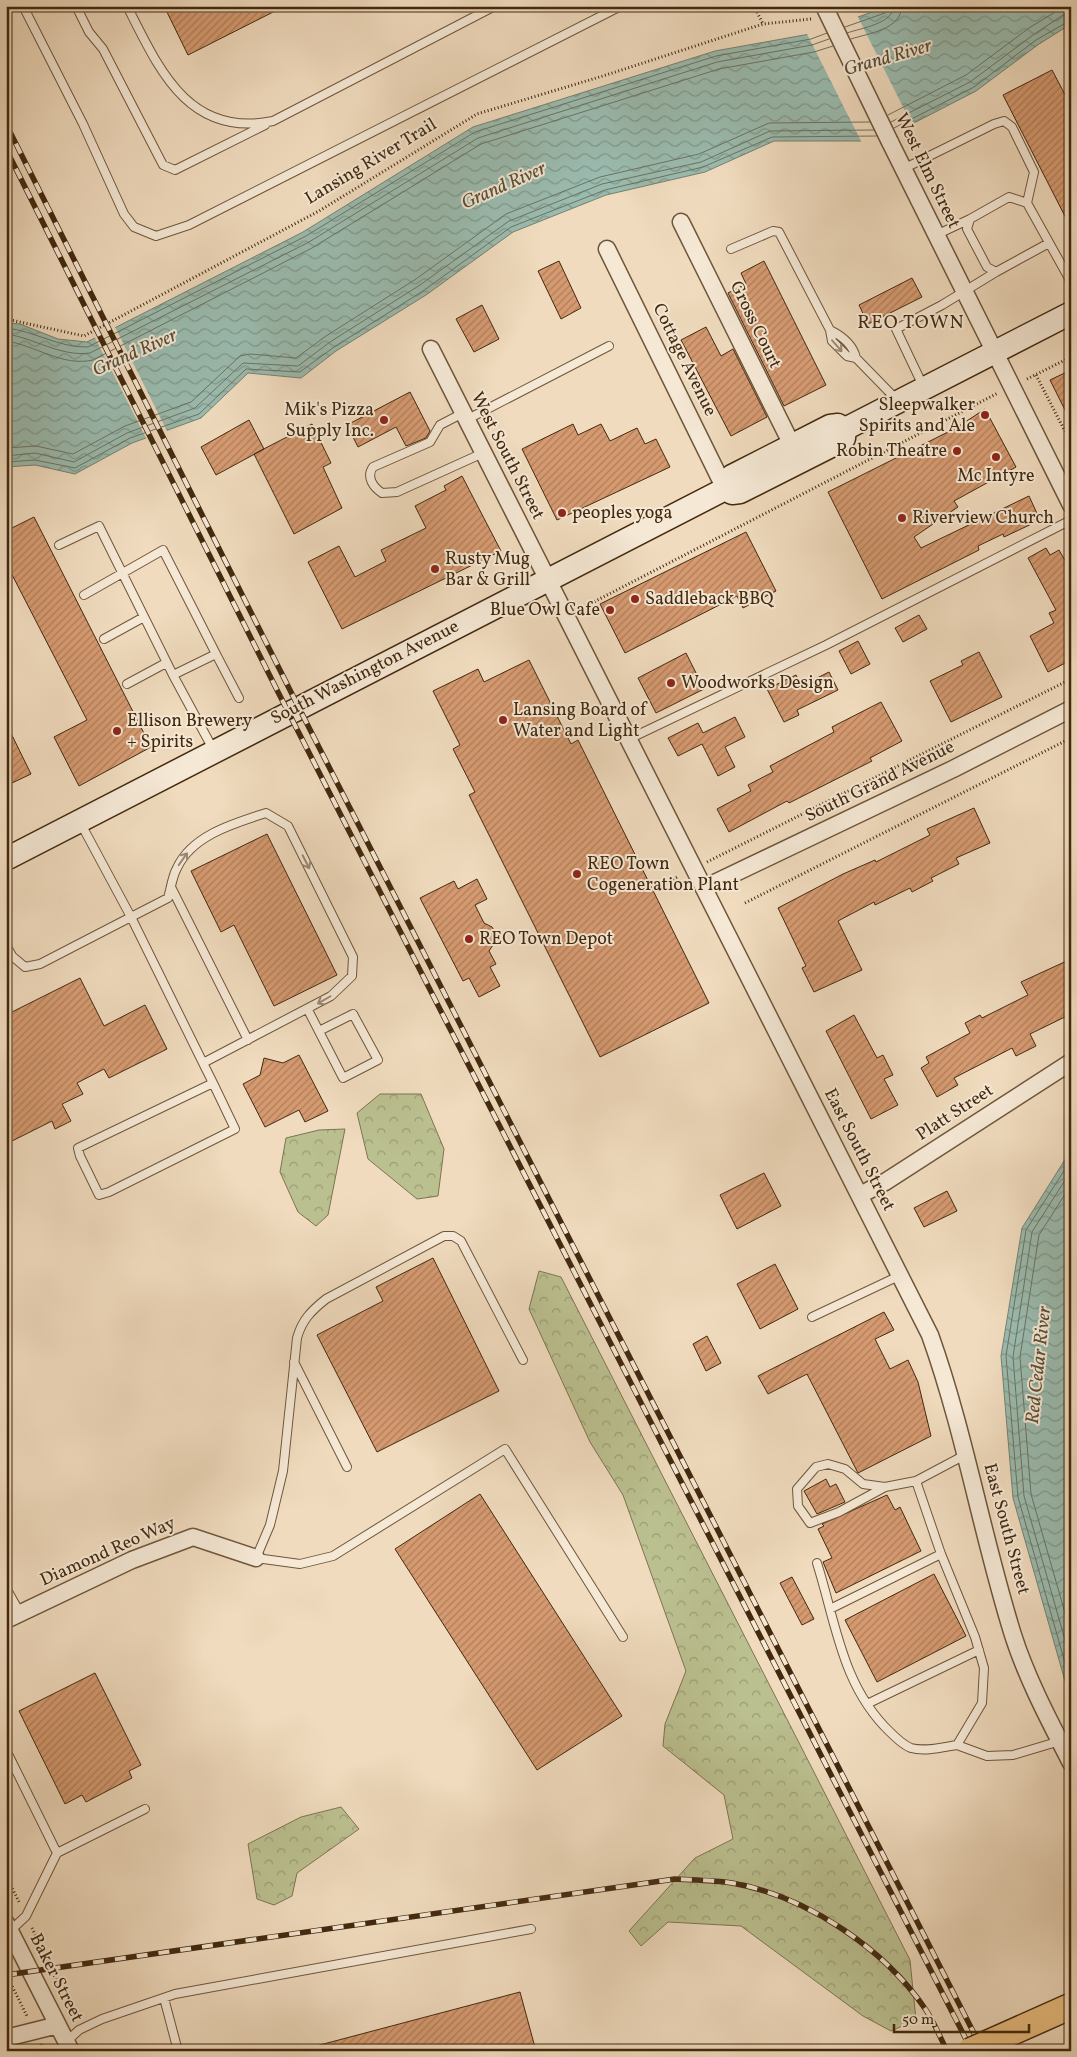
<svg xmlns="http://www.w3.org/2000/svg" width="1077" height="2057" viewBox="0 0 1077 2057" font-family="Vollkorn,serif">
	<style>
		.forest { fill: url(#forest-crowns); stroke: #7e7450 }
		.water { fill: url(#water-waves); stroke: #77816f }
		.pier { fill: #f0dbbe }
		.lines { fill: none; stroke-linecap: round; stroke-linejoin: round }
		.shore { stroke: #6e725f; stroke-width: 1 }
		.building { fill: url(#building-hatch); stroke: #42290f }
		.lane-casing { stroke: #6e563b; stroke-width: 10 }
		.street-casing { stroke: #6e563b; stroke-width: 19 }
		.secondary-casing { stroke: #42290f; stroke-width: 25 }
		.path { stroke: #42290f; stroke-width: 3; stroke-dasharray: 1 2.5; stroke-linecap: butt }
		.lane { stroke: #f5e8d5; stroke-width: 8 }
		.street { stroke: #f5e8d5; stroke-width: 16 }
		.secondary { stroke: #f5e8d5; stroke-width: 22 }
		.rail-casing { stroke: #42290f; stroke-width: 5.5 }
		.rail { stroke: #f5e8d5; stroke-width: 4; stroke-dasharray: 11; stroke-linecap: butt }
		.street-bridge-casing { stroke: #6e563b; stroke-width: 19; stroke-linecap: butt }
		.primary-bridge-casing { stroke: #42290f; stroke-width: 28; stroke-linecap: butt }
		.street-bridge { stroke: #f5e8d5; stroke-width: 16 }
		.primary-bridge { stroke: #e8be7f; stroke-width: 25 }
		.oneway { stroke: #9c8872 }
		.poi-dot { fill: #8f2418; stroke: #f5e8d5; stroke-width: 2 }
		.labels { text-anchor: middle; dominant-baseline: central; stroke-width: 4; stroke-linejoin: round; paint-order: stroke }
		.street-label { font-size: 18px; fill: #42290f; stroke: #f5e8d5 }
		.poi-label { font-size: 18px; fill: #42290f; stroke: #f5e8d5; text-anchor: start }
		.water-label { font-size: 19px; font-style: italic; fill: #584e37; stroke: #f5e8d5 }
		.neighbourhood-label { font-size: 19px; letter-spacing: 1px; fill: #42290f; stroke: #f5e8d5 }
	</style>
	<defs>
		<pattern id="forest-crowns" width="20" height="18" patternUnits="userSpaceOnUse" patternTransform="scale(1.25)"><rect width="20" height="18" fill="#bbc090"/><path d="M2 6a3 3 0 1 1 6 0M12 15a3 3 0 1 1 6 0" fill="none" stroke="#9a9c74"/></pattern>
		<pattern id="water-waves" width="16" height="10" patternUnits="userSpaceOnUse" patternTransform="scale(1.25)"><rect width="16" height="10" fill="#9abbaf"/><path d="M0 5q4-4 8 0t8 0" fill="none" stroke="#7f988d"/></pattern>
		<pattern id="building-hatch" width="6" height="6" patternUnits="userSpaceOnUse" patternTransform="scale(1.25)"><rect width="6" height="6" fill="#d69a71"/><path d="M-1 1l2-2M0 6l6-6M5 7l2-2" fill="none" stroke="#af7e5b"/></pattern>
	</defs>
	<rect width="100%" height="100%" fill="#f0dbbe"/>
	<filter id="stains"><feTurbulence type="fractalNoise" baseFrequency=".004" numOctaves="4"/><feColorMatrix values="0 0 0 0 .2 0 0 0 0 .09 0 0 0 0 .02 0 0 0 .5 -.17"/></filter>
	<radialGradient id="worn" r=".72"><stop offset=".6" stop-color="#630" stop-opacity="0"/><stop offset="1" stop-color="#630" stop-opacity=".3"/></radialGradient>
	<path class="forest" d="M380,1094H421L444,1149L438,1196L417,1199L368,1159L357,1113Z
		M345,1129L328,1215L316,1226L298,1212L280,1172L286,1138L319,1130Z
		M539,1271L561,1277L910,1960L916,2020L891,2031L863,2016L741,1926L668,1922L641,1946L629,1931L695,1858L733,1839L724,1795L663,1746L665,1724L686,1671L623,1495L590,1442L529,1309Z
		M341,1807L359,1829L297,1873L292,1896L274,1905L257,1899L248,1844L301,1817Z"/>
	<path class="water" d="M889,6H1071V24L1039,44L976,91L879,141H774L705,172L606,195L513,232L426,295L336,351L301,378L248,373L201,418L132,443L75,474L35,465L6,467V323L20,324L58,339L87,342L303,232L473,127L715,51L810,34Z
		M1071,1150V1702L1013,1498L1001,1356L1022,1228Z"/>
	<path class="pier" d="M857,15L913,127L880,143H862L806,32Z
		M114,325L168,433L147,440L94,336Z"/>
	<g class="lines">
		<path class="shore" d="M845,27L885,13L888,6
			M847,33C861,28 893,24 894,6
			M851,39C869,33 901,30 902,6
			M888,115L966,75L1029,28L1060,9L1071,6
			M891,122L970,82L1033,35L1063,15L1071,14
			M894,128L974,87L1036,40L1071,20
			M6,328C35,331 59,348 88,347L306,236L475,132L716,56L811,39L827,33
			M6,334C35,338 60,357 90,353L309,242L478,138L717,62L812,45L829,39
			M6,341C35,345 62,367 93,360L312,248L481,144L719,69L814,52L833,46
			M6,448L36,446L73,454L125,426L191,402L240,356L250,354L296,358L326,336L416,279L506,214L600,177L699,154L769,123L870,122
			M6,456L35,453L74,462L127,433L195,408L243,363L298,366L330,342L420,285L509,221L602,184L701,162L770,131L874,130
			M6,462L35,460L75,468L130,438L199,414L246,369L300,372L334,347L423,291L511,227L605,190L703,167L772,137L877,136
			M1071,1160L1026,1230L1006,1356L1018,1497L1071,1684
			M1071,1171L1032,1232L1013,1357L1024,1496L1071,1661
			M1071,1185L1039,1235L1020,1357L1031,1494L1071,1634"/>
	</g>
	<path class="building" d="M164,6H285L188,55Z
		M1052,70L1071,106V228L1003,95Z
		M559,261L581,308L561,319L538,271Z
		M764,261L826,385L784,406L728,293L746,284L741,273Z
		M912,278L922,297L868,324L859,305Z
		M482,305L499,339L474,352L456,319Z
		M706,327L721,356L733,349L767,417L731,436L681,340Z
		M1071,370V422L1050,380Z
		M410,392L430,431L426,438L406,446L396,427L358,447L347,425Z
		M985,409L1016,467L954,501L958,507L914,537L921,548L1029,496L1040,520L1004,537L1003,534L978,546L979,550L882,599L828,492L956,428Z
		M249,420L264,449L216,475L201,447Z
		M312,424L331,463L323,467L342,508L294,534L254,454Z
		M573,424L578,435L601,424L610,441L637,428L645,444L656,439L670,467L557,520L522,449Z
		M462,476L501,551L342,629L308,562L339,546L355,577L386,561L381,550L426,528L415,506L446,490L444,486Z
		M34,517L151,747L79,786L54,737L87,720L6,563V531Z
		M746,532L776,591L743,608L737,596L625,653L600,604Z
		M1046,548L1050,555L1059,550L1071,571V660L1048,672L1030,636L1054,623L1049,613L1056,610L1028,558Z
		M919,615L927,629L903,642L895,628Z
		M858,641L870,664L851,674L839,651Z
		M979,652L1002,697L951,722L930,681L963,665L961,661Z
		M686,653L704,689L656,713L638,678Z
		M529,660L571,744L578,740L709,1003L600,1057L469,795L475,792L453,749L460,745L433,691L478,669L484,682Z
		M829,672L838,690L797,710L799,715L784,722L767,689L796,675L801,686Z
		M881,702L902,741L870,758L872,761L789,803L787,801L729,832L717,809L751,791L748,785L773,772L770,766L834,732L832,727Z
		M735,717L745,737L725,747L735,767L718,776L702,744L678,756L668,738L698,723L703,733Z
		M6,723L31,774L12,783L6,772Z
		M974,808L990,843L956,858L959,864L931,878L933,881L912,892L910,888L875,905L874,902L838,921L862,970L814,992L802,968L806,966L778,908L843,874L875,860L876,862L930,835L927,829Z
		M267,834L337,975L274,1006L234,925L221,932L191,871Z
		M477,879L487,899L475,905L484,923L492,927L495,932V942L489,951L496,964L490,967L500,986L479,997L469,978L463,981L420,898L454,881L458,889Z
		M1071,959V1014L1030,1034L1036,1046L1016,1056L1012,1048L954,1078L958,1085L937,1097L921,1068L929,1063L926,1057L970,1033L965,1023L980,1015L982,1018L1028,995L1021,982Z
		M80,978L104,1026L145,1005L167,1049L109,1078L104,1069L77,1083L83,1094L62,1104L71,1121L55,1129L52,1121L6,1144V1015Z
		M854,1015L877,1058L883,1055L893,1075L884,1079L898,1105L871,1119L826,1031Z
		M299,1055L328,1111L305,1122L299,1110L265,1127L243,1084L260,1075L264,1058L283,1063Z
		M764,1173L781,1206L737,1229L720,1195Z
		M947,1191L957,1211L924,1227L914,1208Z
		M433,1258L499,1391L377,1452L317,1335L383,1301L376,1287Z
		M775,1264L798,1309L760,1329L737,1284Z
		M884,1312L894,1330L875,1339L890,1369L908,1360L918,1382L931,1436L858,1473L807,1374L768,1394L758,1376Z
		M707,1336L721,1363L706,1371L693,1344Z
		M826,1479L830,1487L836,1484L845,1502L817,1514L804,1491Z
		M480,1494L622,1716L537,1770L395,1549Z
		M887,1495L895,1510L900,1507L921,1551L836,1593L823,1562L832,1558L818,1529L824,1526L822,1524Z
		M934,1574L966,1636L877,1682L845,1620Z
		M792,1577L814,1619L802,1625L780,1583Z
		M95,1673L141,1765L129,1771L132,1778L86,1802L82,1795L65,1804L19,1711Z
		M520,1992L536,2051H317L316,2046Z"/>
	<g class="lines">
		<defs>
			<path id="lane" d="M23,6L83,124L124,214L134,227L156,236L189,225L621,6
				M76,6L89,32L103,49L163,165L175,170L265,125
				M127,6C159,69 188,138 273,121L495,6
				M903,169L994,124L1004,121L1012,127L1034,172L1027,203
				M936,235L970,219
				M1049,243L996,272L987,267L967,229L970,219L1009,197L1027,203L1071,282
				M731,249L773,231L779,232L830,330
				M856,358C853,344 842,336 830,330L832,341L847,356L856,358L896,399
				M924,388L896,329L942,305L996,272
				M463,413L440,425L430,442L373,467C366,477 373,487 382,493L397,492L483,453
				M466,420L609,346
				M59,545L99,526L173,675
				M84,595L163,550L216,654L173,675L213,749
				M104,639L144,617
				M216,654L239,698
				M127,684L166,663
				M629,739L826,645L1071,520
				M171,887L248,1040
				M6,945L12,956L25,967L40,964L131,917L81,824
				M308,1010L343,1078L378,1060L353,1014L319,1031
				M203,1063L331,996L352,976L353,957L288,826L266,813C235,823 192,835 177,868C172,877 171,888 168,898L131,917L203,1063L213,1083L78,1148L80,1156L99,1195L109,1192L235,1129L213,1083
				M812,1317L901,1275
				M523,1360L461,1241L453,1236H444L326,1299C311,1311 302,1320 297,1338L283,1471L270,1525L256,1558L300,1564L333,1556L505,1449L623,1637
				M294,1362L347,1467
				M965,1455L916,1481L941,1554L975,1637L984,1668L982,1703L957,1745L987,1756L1013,1755L1060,1741
				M885,1487L863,1484L845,1469L828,1464L816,1467L797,1489L798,1506L810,1523L839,1512L885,1487L916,1481
				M817,1563C836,1623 842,1686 890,1732C896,1738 903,1745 911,1748C925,1752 944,1747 957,1745
				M6,1588L20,1613
				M830,1609L941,1554
				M867,1704L979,1650
				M6,1750L57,1853
				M10,1931L26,1916L57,1853L145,1809
				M164,1998L178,2051
				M66,2042L79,2030L102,2019L175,1994L531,1929
				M1065,2051L1071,2048"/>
			<path id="street" d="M890,142L1071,505
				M681,222L792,445
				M607,249L725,489
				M431,349L930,1335C965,1433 982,1536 1013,1635C1027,1679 1050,1722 1071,1763
				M704,888L953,769L1071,709
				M860,1195L885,1182L1071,1062
				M6,1620L132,1560L193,1537L256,1558
				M6,1923L71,2051
				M6,2038L58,2025"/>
			<path id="secondary" d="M838,425L845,429L844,438L837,443L740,492L732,493L725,489L726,481L732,476L830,426Z
				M845,429L1071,313
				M6,859L725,489"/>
		</defs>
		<use href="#lane" class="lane-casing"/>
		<use href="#street" class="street-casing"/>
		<use href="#secondary" class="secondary-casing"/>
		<path class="path" d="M754,6L763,24
			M6,319L84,336L319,211L477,114L606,75L763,24L811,19
			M1036,375L1071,443
			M1027,379L1071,357
			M582,608L998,393
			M6,821L7,822
			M707,862L1071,679
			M667,883L679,876
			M745,903L1071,738
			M6,1876L19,1902
			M32,1928L61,1990
			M6,1974L27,2016
			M41,2044L44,2051"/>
		<use href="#lane" class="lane"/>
		<use href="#street" class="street"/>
		<use href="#secondary" class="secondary"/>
		<defs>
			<path id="rail" d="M6,124L299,708L983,2051
				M6,149L278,692L972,2051
				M6,1975L675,1879C693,1880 714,1880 732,1883C806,1896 884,1948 926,2010C934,2022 940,2037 947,2051"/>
		</defs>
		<use href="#rail" class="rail-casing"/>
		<use href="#rail" class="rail"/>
		<defs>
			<path id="street-bridge" d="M824,6L890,142"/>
			<path id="primary-bridge" d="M970,2051L1071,2006"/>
		</defs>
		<use href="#street-bridge" class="street-bridge-casing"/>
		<use href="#primary-bridge" class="primary-bridge-casing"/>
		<use href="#street-bridge" class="street-bridge"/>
		<use href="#primary-bridge" class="primary-bridge"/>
	</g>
	<defs><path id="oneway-shaft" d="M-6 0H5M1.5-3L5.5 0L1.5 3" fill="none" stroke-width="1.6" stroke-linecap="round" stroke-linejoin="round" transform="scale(1.25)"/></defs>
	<g class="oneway">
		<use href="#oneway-shaft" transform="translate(837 346) rotate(49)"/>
		<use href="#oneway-shaft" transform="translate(183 859) rotate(-55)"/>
		<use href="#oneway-shaft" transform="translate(306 862) rotate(63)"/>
		<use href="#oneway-shaft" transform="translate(324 1000) rotate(150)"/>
	</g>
	<g class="poi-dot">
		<circle cx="985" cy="415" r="5"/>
		<circle cx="384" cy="420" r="5"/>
		<circle cx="957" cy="451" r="5"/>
		<circle cx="996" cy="457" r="5"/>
		<circle cx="562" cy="513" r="5"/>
		<circle cx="902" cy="518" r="5"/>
		<circle cx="435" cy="569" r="5"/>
		<circle cx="635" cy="599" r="5"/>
		<circle cx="610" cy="610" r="5"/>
		<circle cx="671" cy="683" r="5"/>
		<circle cx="503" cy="720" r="5"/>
		<circle cx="117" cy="731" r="5"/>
		<circle cx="577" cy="874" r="5"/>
		<circle cx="469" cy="939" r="5"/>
	</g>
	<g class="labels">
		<g class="street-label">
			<text transform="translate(371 162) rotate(-31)">Lansing River Trail</text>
			<text transform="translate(927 171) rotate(64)">West Elm Street</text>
			<text transform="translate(755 325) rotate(64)">Gross Court</text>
			<text transform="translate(684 360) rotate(64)">Cottage Avenue</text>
			<text transform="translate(507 456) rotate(63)">West South Street</text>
			<text transform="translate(365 673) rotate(-27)">South Washington Avenue</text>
			<text transform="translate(880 782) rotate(-26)">South Grand Avenue</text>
			<text transform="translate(955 1113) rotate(-33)">Platt Street</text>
			<text transform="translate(859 1150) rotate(63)">East South Street</text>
			<text transform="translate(1006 1529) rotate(75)">East South Street</text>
			<text transform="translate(108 1552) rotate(-24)">Diamond Reo Way</text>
			<text transform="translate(56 1978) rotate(63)">Baker Street</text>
		</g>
		<g class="poi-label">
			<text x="975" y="405" text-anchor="end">Sleepwalker<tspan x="975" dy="21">Spirits and Ale</tspan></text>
			<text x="374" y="410" text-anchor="end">Mik's Pizza<tspan x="374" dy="21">Supply Inc.</tspan></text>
			<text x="947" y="451" text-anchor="end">Robin Theatre</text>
			<text x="996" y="476" text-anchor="middle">Mc Intyre</text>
			<text x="572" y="513">peoples yoga</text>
			<text x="912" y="518">Riverview Church</text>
			<text x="445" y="559">Rusty Mug<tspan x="445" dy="21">Bar &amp; Grill</tspan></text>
			<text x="645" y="599">Saddleback BBQ</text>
			<text x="600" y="610" text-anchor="end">Blue Owl Cafe</text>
			<text x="681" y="683">Woodworks Design</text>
			<text x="513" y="710">Lansing Board of<tspan x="513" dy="21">Water and Light</tspan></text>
			<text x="127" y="721">Ellison Brewery<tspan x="127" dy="21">+ Spirits</tspan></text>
			<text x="587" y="864">REO Town<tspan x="587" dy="21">Cogeneration Plant</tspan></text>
			<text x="479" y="939">REO Town Depot</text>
		</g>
		<g class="water-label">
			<text transform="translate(888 58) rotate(-16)">Grand River</text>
			<text transform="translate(504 186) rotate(-24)">Grand River</text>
			<text transform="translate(135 353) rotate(-24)">Grand River</text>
			<text transform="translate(1039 1365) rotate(-84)">Red Cedar River</text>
		</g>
		<g class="neighbourhood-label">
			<text x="911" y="323">REO TOWN</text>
		</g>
	</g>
	<rect width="1077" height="2057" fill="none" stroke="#f0dbbe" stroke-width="25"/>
	<rect x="8" y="8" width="1062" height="2042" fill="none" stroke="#42290f" stroke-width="2.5"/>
	<rect x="12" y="12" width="1052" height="2032" fill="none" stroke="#42290f"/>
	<path d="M894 2024v8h135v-8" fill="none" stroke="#42290f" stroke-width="2.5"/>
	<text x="902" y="2024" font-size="15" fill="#42290f" stroke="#f5e8d5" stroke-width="4" paint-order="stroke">50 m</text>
	<rect width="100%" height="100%" filter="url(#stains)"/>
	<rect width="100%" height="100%" fill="url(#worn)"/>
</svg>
